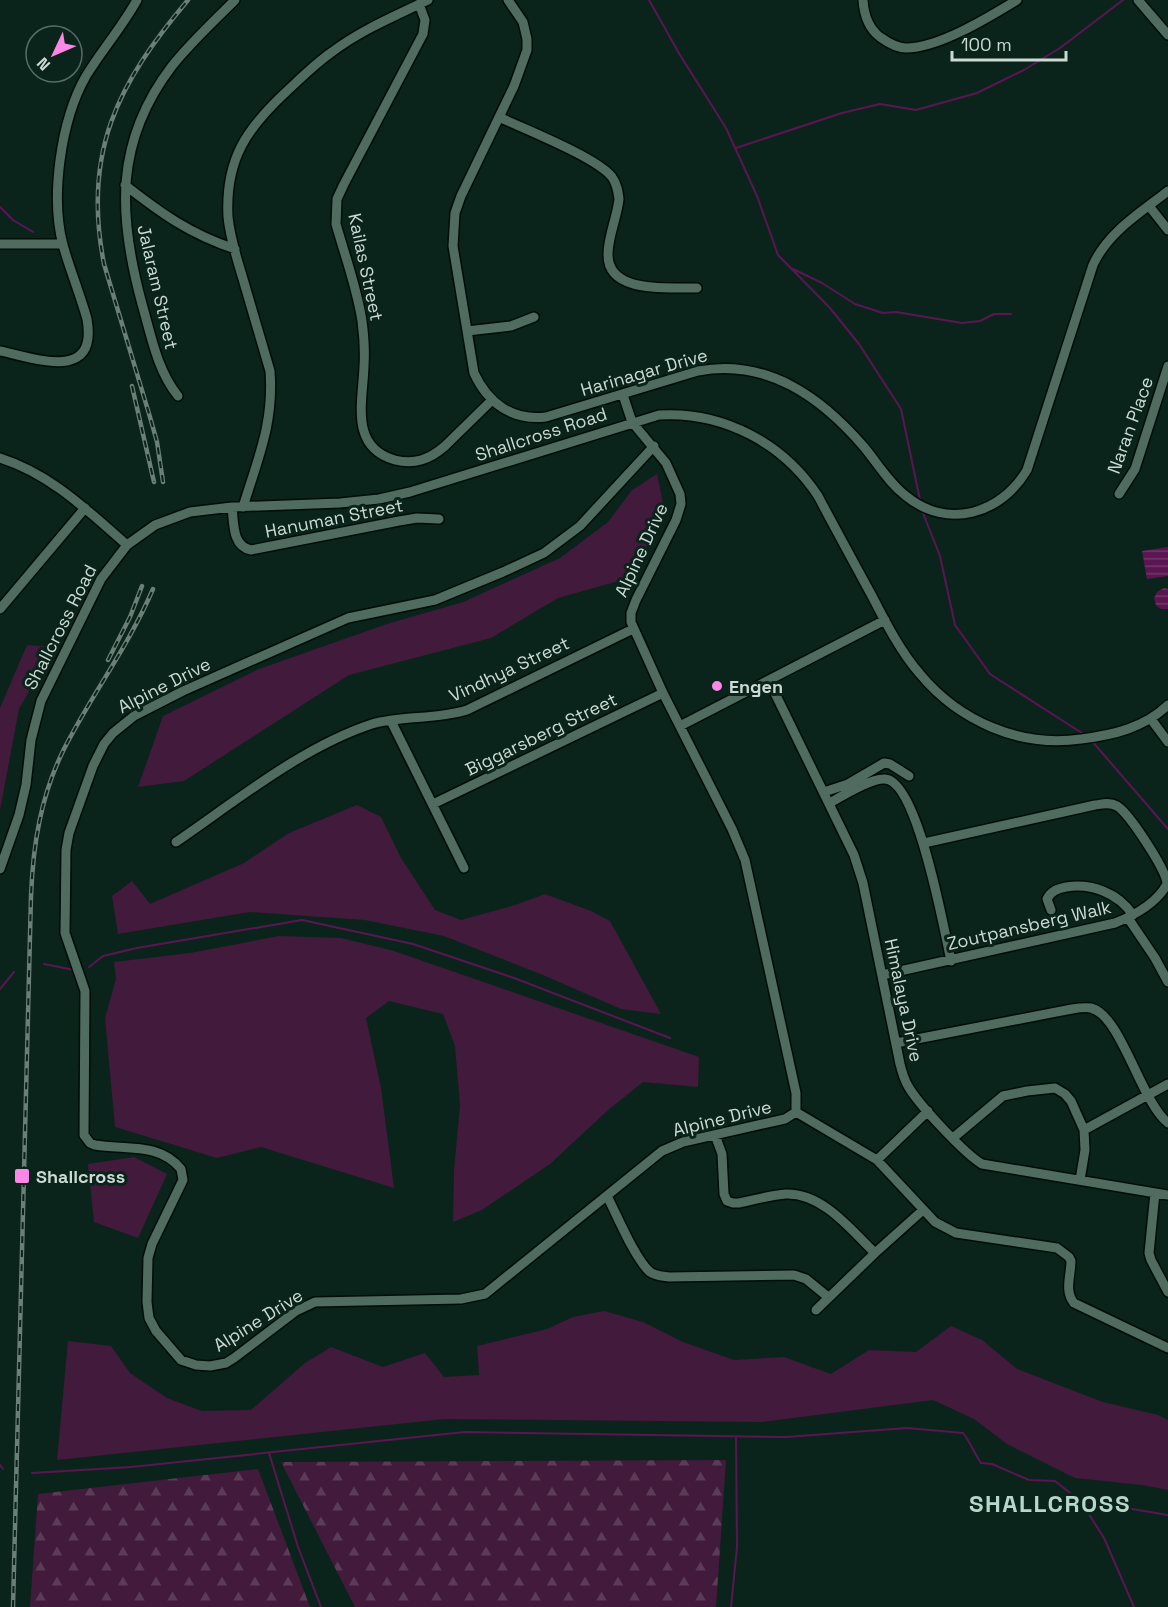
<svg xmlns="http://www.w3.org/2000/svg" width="1168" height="1607" viewBox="0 0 1168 1607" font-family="'Space Grotesk',sans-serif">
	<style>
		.grass { fill: #421a3c }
		.forest { fill: url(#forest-firs) }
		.water { fill: url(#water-rules) }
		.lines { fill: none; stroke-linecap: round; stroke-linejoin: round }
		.stream { stroke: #5b1651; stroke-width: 2 }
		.minor-casing { stroke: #000d06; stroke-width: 12 }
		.minor { stroke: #506b60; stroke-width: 9 }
		.rail-casing { stroke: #6b7f77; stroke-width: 4.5 }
		.rail { stroke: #0a241b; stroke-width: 2; stroke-dasharray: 7; stroke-linecap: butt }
		.poi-dot { fill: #fb87e6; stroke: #0a241b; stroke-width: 2 }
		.labels { text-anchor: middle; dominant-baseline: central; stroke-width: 6; stroke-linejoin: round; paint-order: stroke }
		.street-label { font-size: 18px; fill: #cbdad3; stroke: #0a241b }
		.poi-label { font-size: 18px; font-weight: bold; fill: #cbdad3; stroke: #0a241b; text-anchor: start }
		.district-label { font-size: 24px; font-weight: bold; letter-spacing: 1.5px; fill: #b8d6c9; stroke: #0a241b }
	</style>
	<defs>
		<pattern id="forest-firs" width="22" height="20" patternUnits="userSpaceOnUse" patternTransform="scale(1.5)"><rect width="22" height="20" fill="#421a3c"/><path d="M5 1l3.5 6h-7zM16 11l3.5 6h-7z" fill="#5c3b57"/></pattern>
		<pattern id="water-rules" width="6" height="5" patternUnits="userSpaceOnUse" patternTransform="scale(1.5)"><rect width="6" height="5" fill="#5b1651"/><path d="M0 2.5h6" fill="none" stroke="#713769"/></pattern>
	</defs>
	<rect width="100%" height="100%" fill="#0a241b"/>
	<path class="grass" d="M657,474L664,508L645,551L626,579L558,598L491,638L349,675L184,781L138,787L163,716L259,669L387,624L463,602L560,558L608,522L632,490Z
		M27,645L54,647L19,709L0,810V708Z
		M357,805L381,817L401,858L435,910L461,920L515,905L545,894L591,911L610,921L661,1014L621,1009L543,975L444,936L365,920L250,912L118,934L112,896L132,881L150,904L244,863L289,833Z
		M279,936L341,938L394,951L699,1057L698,1087L643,1082L607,1111L550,1164L482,1210L453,1222L454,1171L460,1105L455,1046L443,1014L389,1001L366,1018L381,1088L394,1188L261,1147L217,1158L115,1127L105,1018L116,979L114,962L190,953Z
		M134,1157L167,1174L138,1238L94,1222L88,1164Z
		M604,1311L643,1322L683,1342L734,1360L784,1357L831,1374L869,1350L916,1352L951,1326L982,1340L1017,1369L1103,1402L1158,1415L1168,1420V1490L1142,1485L1075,1478L1007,1444L974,1419L933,1400L762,1422L444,1419L57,1460L68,1341L111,1346L130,1373L167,1398L202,1411L251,1410L305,1363L331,1347L383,1367L425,1353L444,1377L479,1375L477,1346L547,1329L573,1317Z"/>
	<path class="forest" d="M726,1460L716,1607H355L281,1462Z
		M258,1469L310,1607H30L38,1494Z"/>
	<path class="water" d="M1168,547V576L1147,579L1142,551Z
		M1164,588L1168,589V609H1161L1156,605L1154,598L1157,592Z"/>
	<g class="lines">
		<path class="stream" d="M649,0L680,55L726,128L757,196L778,255L830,308L859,344L901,409L920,500
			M736,148L842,113L880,104L916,110L977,93L1024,70L1060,48L1123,0
			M0,207L13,220L33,232
			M793,269L822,283L855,304L883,313L896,312L962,323L980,321L994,314H1011
			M921,508L940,556L955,625L990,674L1085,735
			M1091,740L1168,829
			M44,964L74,970
			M89,967L103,956L137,948L302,920L413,944L514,978L670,1038
			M0,989L14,972
			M269,1453L298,1547L321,1607
			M0,1465L3,1469
			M32,1473L131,1467L465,1432L786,1437L907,1428L963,1433C971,1443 974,1453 981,1463L992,1464L1029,1480L1055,1481L1079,1500L1168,1515
			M1080,1500L1104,1538L1134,1607
			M731,1607L737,1547L736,1437"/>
		<defs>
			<path id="minor" d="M508,0L523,22L527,39V50L514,86L461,196L455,213L453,246L474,373C488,403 512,421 546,417L698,371C767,358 821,397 864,447C878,464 889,483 906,496C948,530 1001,514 1027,470L1093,265C1108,232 1140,213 1168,191
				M863,0C864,15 868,28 880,37C887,42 896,48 906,48C939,48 989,17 1017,0
				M1138,0L1168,35
				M419,4L425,20L423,34L344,184L337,199L336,224C345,256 357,288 362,321C364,336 365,351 364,366C363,401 349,447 395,460C415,465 430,459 445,446L491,401
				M499,117C524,129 596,157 612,177C617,184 618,191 619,199C617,218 608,236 608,254C607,295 671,287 697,288
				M125,185C162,214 190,234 235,249
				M1149,206L1168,230
				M0,244H63
				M467,331L511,326L534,317
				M0,351C35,358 98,383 87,319C80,294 70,270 63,245C50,196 61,120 86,76C102,50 122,27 137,0
				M623,395L632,422L666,463L680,494L681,504L676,520L636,600L631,613V622L663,693L732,829L745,860L796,1093V1112
				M178,396C157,370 151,335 142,304C118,216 114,142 172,66C191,42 214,21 235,0
				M654,446L580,526L544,553L503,572L435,600L348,618L183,691L134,716L113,733L104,744L93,766L69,833L66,850L65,933L85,991L84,1135L90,1143L95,1145C126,1150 159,1142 181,1169L183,1180L152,1244L148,1258L147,1302L149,1318L156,1331L181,1360L196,1365L210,1366L226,1363L234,1358L296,1311L315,1302L461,1299L485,1294L662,1151L683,1142L785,1119L796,1112
				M0,458C51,474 88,511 127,545
				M1119,494L1135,469L1168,366
				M232,507C234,523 232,546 251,550L399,521L417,518L439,519
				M243,507C258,458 274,423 270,371C261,340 252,309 243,279C237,259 230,238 228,217C225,159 247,128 287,91C302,77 316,63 332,52C361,30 395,16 428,0
				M0,609L85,508
				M769,681L854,855L863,883L900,1064C902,1072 904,1079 908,1086C918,1104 965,1154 982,1164L1168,1195
				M1151,719L1168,742
				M391,721L464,868
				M680,726L885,620
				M824,792L848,784L884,763L890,764L909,776
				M830,803C842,796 871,778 885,779C918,781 944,930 951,961
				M433,804L663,693
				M176,842C236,801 302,747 372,724C402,715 436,720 467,710L633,629
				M0,869L19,815L26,785L31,740L41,701L101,579L127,545L155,525L190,512L232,507L340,503L379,499L410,492L659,415C723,411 783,443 818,496C836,530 854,563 872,596C886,623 900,651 920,674C959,721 1020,748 1081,739C1113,735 1144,728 1168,705
				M1051,910L1047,899C1051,891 1057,889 1066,887C1092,883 1118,893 1133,915
				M1128,918L1155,958L1168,982
				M882,975L1115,923C1135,915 1157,903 1167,884C1167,871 1129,813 1117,806C1110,802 1102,804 1095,805L924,843
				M896,1043L1072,1009C1078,1008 1085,1007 1091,1008C1121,1015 1141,1102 1168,1123
				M796,1112L877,1160L935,1222L956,1233L1057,1248L1069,1257L1071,1261C1071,1275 1064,1291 1074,1303L1168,1348
				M1084,1130L1168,1084
				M715,1135L722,1154L724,1194L727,1201L733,1203H739C754,1200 771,1195 786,1194C823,1193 851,1230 875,1253
				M953,1138L1003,1096L1027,1091L1055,1088L1065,1094L1071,1101L1084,1130L1085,1150L1080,1180
				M877,1160L928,1111
				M1155,1193L1149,1253L1151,1260L1168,1292
				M607,1196C617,1215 635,1259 650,1272C656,1276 662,1276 669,1277L794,1275L806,1279L828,1297
				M816,1310L875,1253L923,1210"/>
		</defs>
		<use href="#minor" class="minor-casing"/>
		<use href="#minor" class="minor"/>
		<defs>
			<path id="rail" d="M132,386L154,482
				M163,482L157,442L150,417L104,264C82,152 118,83 188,0
				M108,660L130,617L142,586
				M13,1607L31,896C33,844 41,795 64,749C92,694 128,647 153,589"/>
		</defs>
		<use href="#rail" class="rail-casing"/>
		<use href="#rail" class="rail"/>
	</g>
	<g class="poi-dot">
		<circle cx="717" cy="686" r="6"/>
		<rect x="14" y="1168" width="16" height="16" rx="3"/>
	</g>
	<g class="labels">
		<g class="street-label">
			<text transform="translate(366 267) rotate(78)">Kailas Street</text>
			<text transform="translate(158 287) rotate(77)">Jalaram Street</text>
			<text transform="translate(644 372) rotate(-16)">Harinagar Drive</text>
			<text transform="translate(1130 425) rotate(-70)">Naran Place</text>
			<text transform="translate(541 434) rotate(-18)">Shallcross Road</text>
			<text transform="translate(334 518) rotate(-11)">Hanuman Street</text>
			<text transform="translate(641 550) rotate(-65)">Alpine Drive</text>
			<text transform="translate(60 627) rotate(-63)">Shallcross Road</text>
			<text transform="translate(509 669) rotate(-25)">Vindhya Street</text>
			<text transform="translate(164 685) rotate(-27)">Alpine Drive</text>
			<text transform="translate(541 734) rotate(-26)">Biggarsberg Street</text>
			<text transform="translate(1029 925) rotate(-13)">Zoutpansberg Walk</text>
			<text transform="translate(904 1000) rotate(78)">Himalaya Drive</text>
			<text transform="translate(722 1118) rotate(-14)">Alpine Drive</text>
			<text transform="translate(258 1320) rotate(-32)">Alpine Drive</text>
		</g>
		<g class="poi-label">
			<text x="729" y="686">Engen</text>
			<text x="36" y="1176">Shallcross</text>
		</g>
		<g class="district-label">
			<text x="1050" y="1503">SHALLCROSS</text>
		</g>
	</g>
	<g transform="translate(54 54) rotate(226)"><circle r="28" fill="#0a241b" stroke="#576d65" stroke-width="1.5"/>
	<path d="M0-4.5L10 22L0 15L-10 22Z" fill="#fb87e6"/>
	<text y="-9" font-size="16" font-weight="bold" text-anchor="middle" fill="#cbdad3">N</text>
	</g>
	<path d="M952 51v9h114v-9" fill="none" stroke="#cbdad3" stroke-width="3"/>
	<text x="961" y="51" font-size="18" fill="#cbdad3" stroke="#0a241b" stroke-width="4.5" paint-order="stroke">100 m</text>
</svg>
